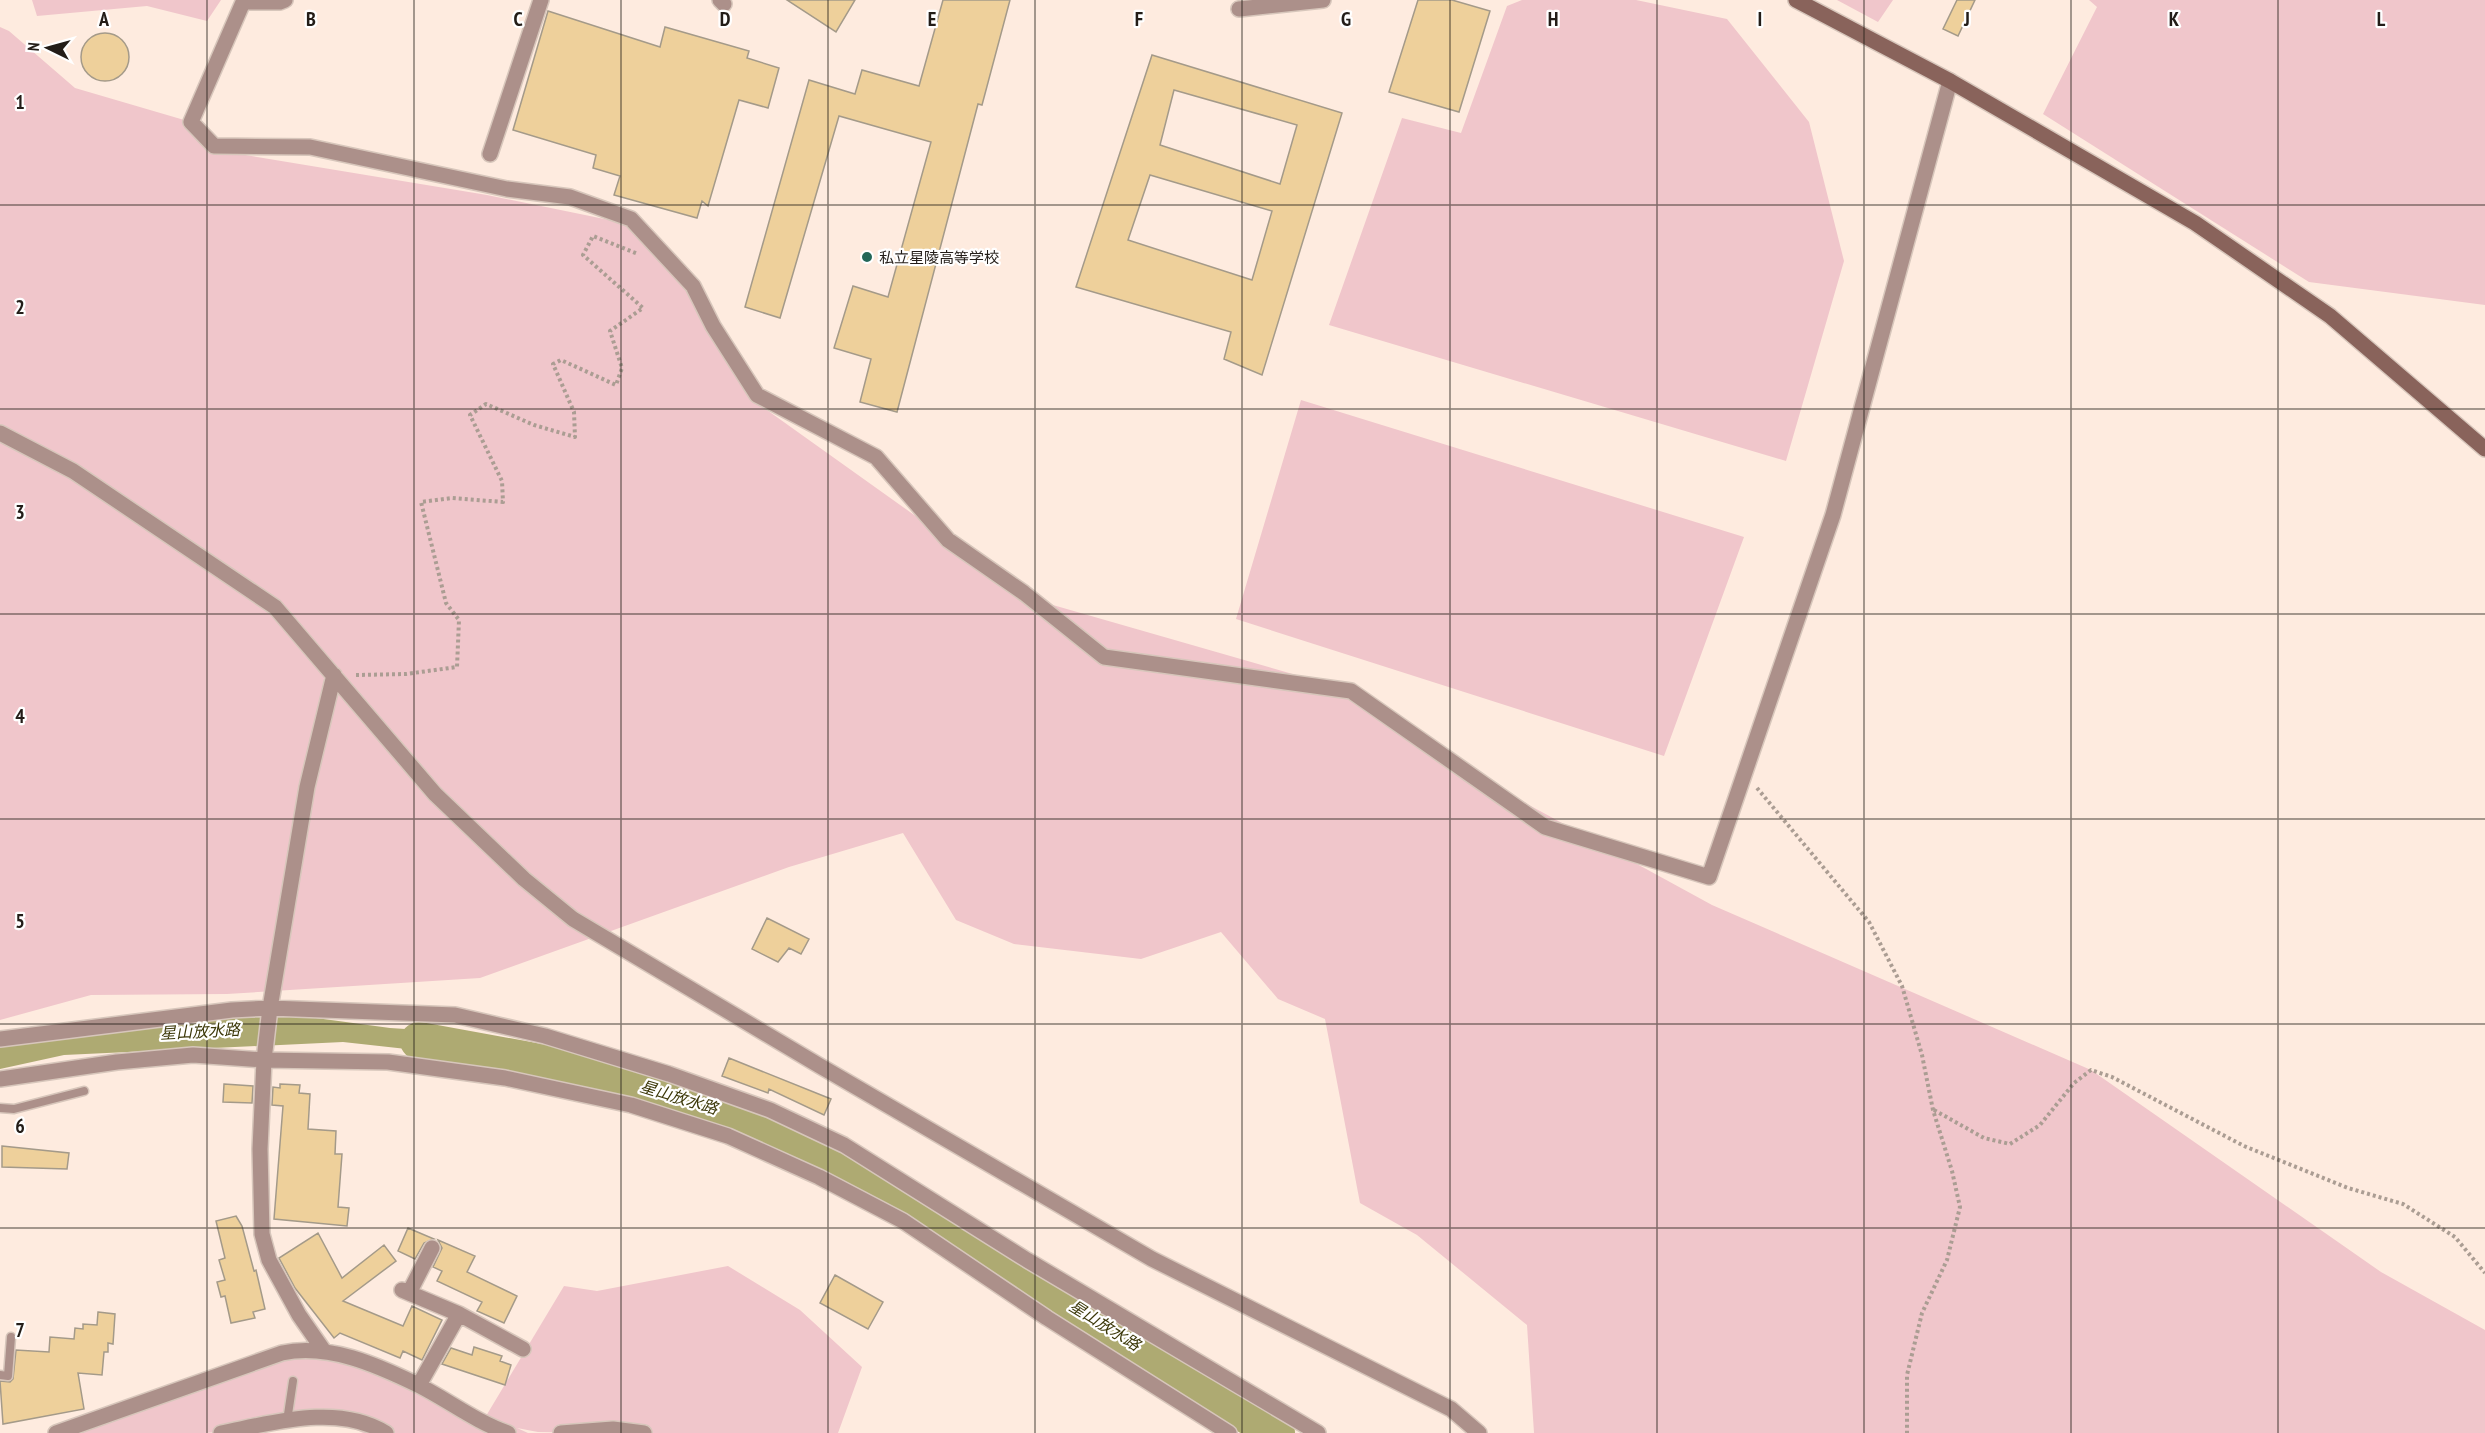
<svg xmlns="http://www.w3.org/2000/svg" width="2485" height="1433" viewBox="0 0 2485 1433" font-family="'PT Sans Narrow','Noto Sans JP',sans-serif">
	<style>
		.green { fill: #f0c6cb }
		.water { fill: #aeaa72 }
		.lines { fill: none; stroke-linecap: round; stroke-linejoin: round }
		.river { stroke: #aeaa72; stroke-width: 38 }
		.building { fill: #eed09b; stroke: #a49a89; stroke-width: 1.5; fill-rule: evenodd }
		.lane-casing { stroke: #d7c6bb; stroke-width: 11 }
		.street-casing { stroke: #d7c6bb; stroke-width: 18 }
		.secondary-casing { stroke: #d7c6bb; stroke-width: 18 }
		.path { stroke: #ab9d93; stroke-width: 4; stroke-dasharray: 3 3; stroke-linecap: butt }
		.lane { stroke: #ac908a; stroke-width: 8 }
		.street { stroke: #ac908a; stroke-width: 15 }
		.secondary { stroke: #89635b; stroke-width: 15 }
		.grid { fill: none; stroke: #231d18; stroke-width: 1.5; stroke-opacity: 0.55 }
		.poi-dot { fill: #236758; stroke: #fff; stroke-width: 2 }
		.labels { text-anchor: middle; dominant-baseline: central; stroke-width: 4.5; stroke-linejoin: round; paint-order: stroke }
		.poi-label { font-size: 15px; fill: #231d18; stroke: #fff; text-anchor: start }
		.water-label { font-size: 16px; font-style: italic; fill: #3c3809; stroke: #fff }
		.grid-label { font-size: 20px; text-anchor: middle; font-weight: bold; fill: #231d18; stroke: #fff; stroke-width: 4.5; stroke-linejoin: round; paint-order: stroke }
	</style>
	<rect width="100%" height="100%" fill="#feebdf"/>
	<path class="green" d="M32,0H221L207,21L147,6L37,16Z
		M1522,0H1636L1727,19L1809,122L1844,261L1786,461L1329,325L1402,118L1461,133L1507,6Z
		M1837,0H1893L1878,22Z
		M2089,0H2485V305L2309,282L2043,114L2097,7Z
		M0,27L9,31L75,88L191,122L209,149L487,195L624,223L679,270L750,398L1032,599L1366,695L1403,736L1712,905L2091,1070L2381,1272L2485,1330V1433H1534L1527,1325L1417,1235L1360,1203L1325,1019L1278,999L1221,932L1141,959L1014,944L956,920L903,833L789,867L480,978L227,994L91,995L0,1020Z
		M1301,400L1744,537L1664,756L1236,619Z
		M728,1266L800,1310L862,1367L838,1433H602L538,1432L517,1428L528,1433H363C314,1406 257,1430 205,1433C161,1433 116,1433 71,1433L282,1353L334,1352L486,1416L564,1286L597,1291Z"/>
	<path class="water" d="M294,1015L390,1028L483,1034L461,1055L343,1042L64,1055L0,1069V1044L191,1020Z"/>
	<g class="lines">
		<path class="river" d="M419,1041L606,1075L687,1097L771,1129L856,1168L1276,1433"/>
	</g>
	<path class="building" d="M787,0H855L836,32Z
		M943,0H1010L982,105L978,104L897,412L860,402L871,359L834,348L853,286L888,297L931,142L839,116L780,318L745,307L809,80L855,94L862,70L919,86Z
		M1418,0H1452L1490,11L1459,112L1389,92Z
		M1957,0H1975L1958,36L1943,29Z
		M548,11L660,47L665,27L749,51L747,58L779,68L768,108L739,100L708,206L702,201L697,218L614,195L620,176L593,168L596,155L513,130Z
		M81 57a24 24 0 1 1 48 0a24 24 0 1 1-48 0Z
		M1152,55L1342,113L1262,375L1224,359L1231,332L1076,287ZM1174,90L1297,125L1280,184L1160,145ZM1150,175L1272,211L1252,280L1128,240Z
		M767,918L809,939L801,954L789,948L778,962L752,949Z
		M729,1058L831,1099L824,1115L769,1089L768,1093L722,1076Z
		M224,1084L253,1086L252,1103L223,1102Z
		M280,1084L300,1085L299,1093L310,1094L308,1129L336,1131L335,1154H342L338,1207L349,1208L347,1226L274,1219L283,1106L272,1105L273,1087L280,1088Z
		M2,1146L69,1153L67,1169L2,1167Z
		M236,1216L242,1226L254,1271L256,1270L265,1309L253,1312L255,1318L231,1323L225,1296L221,1297L217,1282L225,1280L219,1260L225,1258L216,1221Z
		M408,1228L434,1239L424,1243L415,1259L398,1251Z
		M318,1233L342,1278L384,1245L396,1261L343,1301L403,1326L412,1306L442,1320L422,1360L403,1351L400,1358L340,1333L334,1338L295,1288L279,1258Z
		M438,1240L475,1256L467,1272L517,1296L504,1323L477,1311L482,1302L437,1281L442,1271L433,1267L442,1248Z
		M835,1275L883,1302L868,1329L820,1303Z
		M98,1312L115,1314L113,1344L108,1343V1352H104L102,1375L78,1373L84,1409L3,1424L0,1381L10,1382L13,1379L16,1350L49,1352L50,1337L74,1339L75,1328L83,1329V1324L97,1325Z
		M474,1347L502,1356L500,1361L511,1365L505,1385L442,1364L451,1348L472,1355Z"/>
	<g class="lines">
		<defs>
			<path id="lane" d="M0,1108L14,1109L84,1091
				M0,1375L8,1376L11,1337
				M287,1421L293,1381"/>
			<path id="street" d="M244,0L191,122L214,146L310,147L507,189L570,197L631,219L693,286L713,326L757,395L876,457L948,540L1024,593L1104,657L1351,691L1545,827L1709,877L1833,515L1950,81
				M720,0L724,4
				M244,2H280L285,0
				M1239,9L1323,0
				M490,154L541,0
				M0,433L73,471L275,607L435,794L524,879L573,919L820,1066L1152,1259L1451,1409L1479,1433
				M0,1039L232,1010L270,1008L455,1015L545,1036L669,1074L770,1110L844,1145L1027,1260L1318,1433
				M0,1079L117,1062L193,1055L264,1060L388,1062L505,1078L631,1105L728,1136L819,1177L903,1221L1047,1318L1229,1433
				M402,1290L459,1314L419,1385
				M409,1293L432,1248
				M459,1314L523,1349
				M324,1351L299,1315L269,1260L262,1234L260,1149L264,1060L270,1008L307,787L334,675
				M56,1433L282,1353C328,1343 377,1365 418,1385C448,1400 476,1422 508,1433
				M221,1433C272,1423 338,1403 386,1433
				M561,1433L613,1429L644,1433"/>
			<path id="secondary" d="M1796,0L1950,81L2195,223L2330,316L2485,449"/>
		</defs>
		<use href="#lane" class="lane-casing"/>
		<use href="#street" class="street-casing"/>
		<use href="#secondary" class="secondary-casing"/>
		<path class="path" d="M356,675L406,674L457,667L459,620L446,603L421,502L452,498L503,502L502,481L470,415L486,404L534,425L575,437L574,412L553,364L561,360L616,385L622,368L610,331L643,308L583,255L593,236L638,254
			M1757,788L1869,922L1902,986L1922,1055L1933,1110L1952,1171L1960,1207L1947,1260L1922,1313L1907,1375V1433
			M1934,1110L1984,1138L2010,1144L2040,1125L2074,1083L2091,1070L2112,1077L2244,1146L2348,1188L2403,1204L2455,1237L2485,1273"/>
		<use href="#lane" class="lane"/>
		<use href="#street" class="street"/>
		<use href="#secondary" class="secondary"/>
	</g>
	<path class="grid" d="M207,0V1433M414,0V1433M621,0V1433M828,0V1433M1035,0V1433M1242,0V1433M1450,0V1433M1657,0V1433M1864,0V1433M2071,0V1433M2278,0V1433M0,205H2485M0,409H2485M0,614H2485M0,819H2485M0,1024H2485M0,1228H2485"/>
	<circle class="poi-dot" cx="867" cy="257" r="6"/>
	<g class="labels">
		<g class="poi-label">
			<text x="879" y="257">私立星陵高等学校</text>
		</g>
		<g class="water-label">
			<text transform="translate(200 1031) rotate(-3)">星山放水路</text>
			<text transform="translate(679 1097) rotate(17)">星山放水路</text>
			<text transform="translate(1105 1325) rotate(32)">星山放水路</text>
		</g>
	</g>
	<g class="grid-label">
		<text x="104" y="26">A</text>
		<text x="311" y="26">B</text>
		<text x="518" y="26">C</text>
		<text x="725" y="26">D</text>
		<text x="932" y="26">E</text>
		<text x="1139" y="26">F</text>
		<text x="1346" y="26">G</text>
		<text x="1553" y="26">H</text>
		<text x="1760" y="26">I</text>
		<text x="1967" y="26">J</text>
		<text x="2174" y="26">K</text>
		<text x="2381" y="26">L</text>
		<text x="20" y="109">1</text>
		<text x="20" y="314">2</text>
		<text x="20" y="519">3</text>
		<text x="20" y="723">4</text>
		<text x="20" y="928">5</text>
		<text x="20" y="1133">6</text>
		<text x="20" y="1337">7</text>
	</g>
	<g transform="translate(48 48) rotate(275)" stroke="#ffffff" stroke-width="4.5" paint-order="stroke">
	<path d="M0-4.5L10 22L0 15L-10 22Z" fill="#231d18"/>
	<text y="-9" font-size="16" font-weight="bold" text-anchor="middle" fill="#231d18">N</text>
	</g>
</svg>
